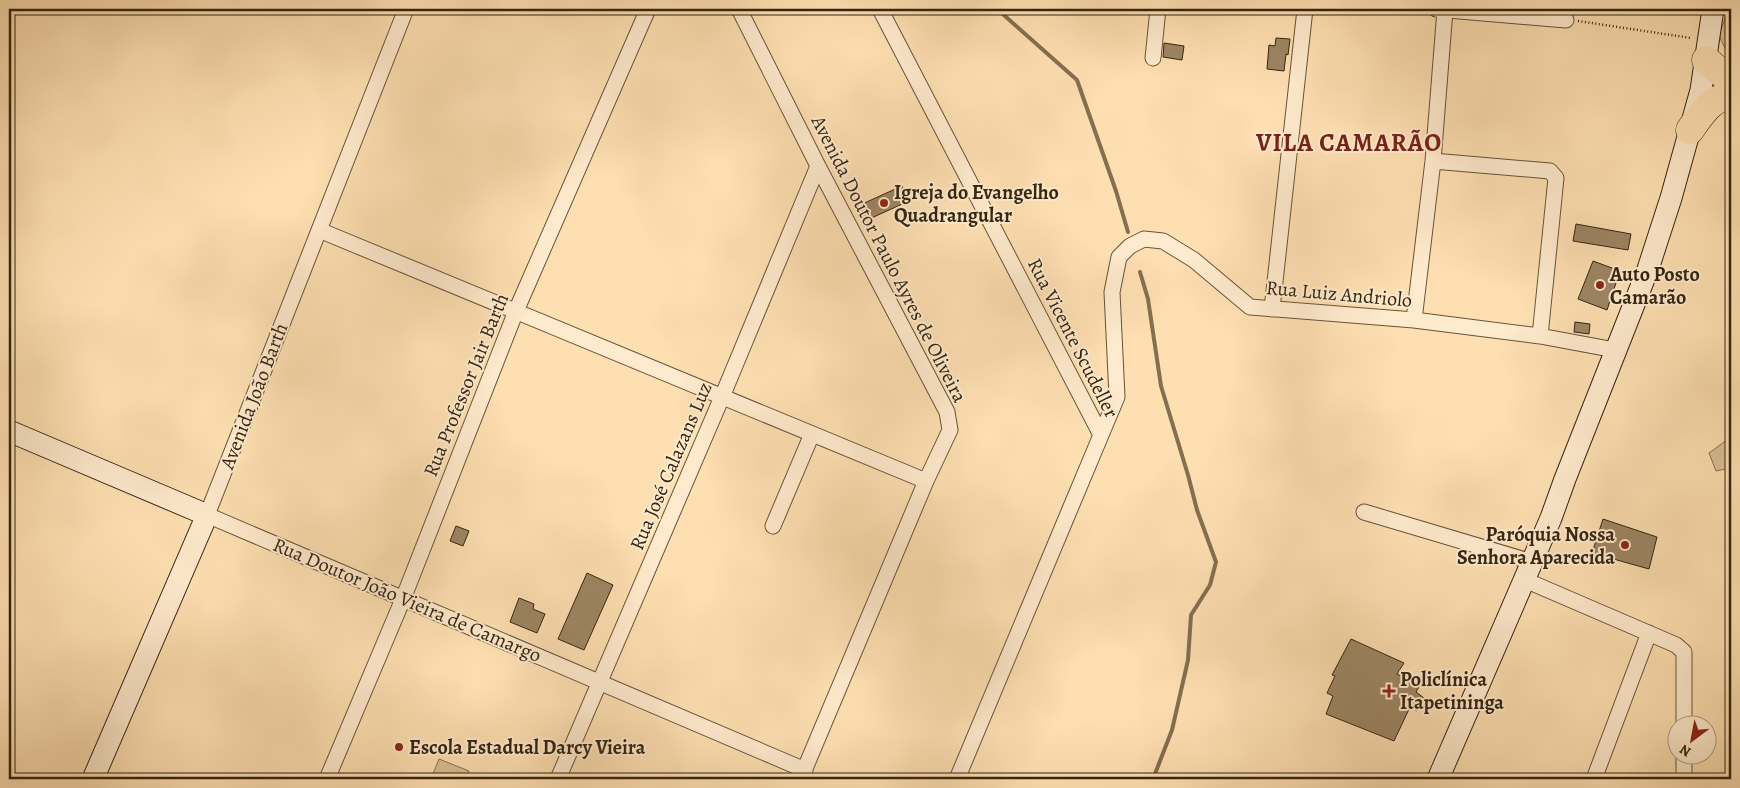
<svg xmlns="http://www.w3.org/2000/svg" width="1740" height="788" viewBox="0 0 1740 788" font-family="Alegreya,serif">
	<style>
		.green { fill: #dcbf96; stroke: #887253 }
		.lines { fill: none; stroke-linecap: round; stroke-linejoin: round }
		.stream { stroke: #846f50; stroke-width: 4 }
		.building { fill: #9d8664; stroke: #342510 }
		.minor-casing { stroke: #665438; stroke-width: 17 }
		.secondary-casing { stroke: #342510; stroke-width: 23 }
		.motorway-casing { stroke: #342510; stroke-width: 29 }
		.path { stroke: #342510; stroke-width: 2.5; stroke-dasharray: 1 2.5; stroke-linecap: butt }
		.minor { stroke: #feeacc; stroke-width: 15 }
		.secondary { stroke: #feeacc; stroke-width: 21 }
		.motorway { stroke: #fedfb1; stroke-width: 28 }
		.poi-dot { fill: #8f2418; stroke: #feeacc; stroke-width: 2 }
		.labels { text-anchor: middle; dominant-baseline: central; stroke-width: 4; stroke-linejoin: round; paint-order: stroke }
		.poi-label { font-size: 20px; font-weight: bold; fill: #342510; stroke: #feeacc; text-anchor: start }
		.street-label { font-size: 20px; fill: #342510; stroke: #feeacc }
		.district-label { font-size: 25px; font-weight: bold; letter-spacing: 1px; fill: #7a1f14; stroke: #feeacc }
	</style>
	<rect width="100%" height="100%" fill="#fedfb1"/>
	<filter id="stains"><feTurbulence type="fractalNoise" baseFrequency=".004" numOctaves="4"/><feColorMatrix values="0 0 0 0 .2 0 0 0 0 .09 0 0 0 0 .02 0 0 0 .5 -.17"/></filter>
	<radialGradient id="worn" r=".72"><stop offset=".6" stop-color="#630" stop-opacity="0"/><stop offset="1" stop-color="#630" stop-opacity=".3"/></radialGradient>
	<path class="green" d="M1728,9H1731V56L1728,54L1719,36Z
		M1731,437V468L1716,471L1709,453Z
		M439,759L469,771L466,779H431Z"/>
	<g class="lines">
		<path class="stream" d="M997,9L1077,80L1116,191L1128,232
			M1140,272L1148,299L1161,386L1188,475L1197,510L1216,562L1210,585L1191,615L1188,660L1172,730L1153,779"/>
	</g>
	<path class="building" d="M1276,38L1290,39L1288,55L1286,54L1284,71L1267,69L1269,45L1275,46Z
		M1164,43L1184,46L1182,60L1163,57Z
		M902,186L909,201L867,220L860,205Z
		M1576,224L1631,234L1628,250L1573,241Z
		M1593,261L1620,271L1607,310L1578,299Z
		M1575,322L1590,324L1589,334L1574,332Z
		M1603,519L1657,537L1649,569L1592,553Z
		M456,526L469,531L463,546L450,541Z
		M587,573L613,585L584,650L558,639Z
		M519,598L534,604L533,609L545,614L537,633L510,622Z
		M1351,639L1404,663L1397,674L1420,685L1416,692L1424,698L1421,705L1417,711L1410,707L1394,741L1326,714L1333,696L1327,693L1335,676L1332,675Z"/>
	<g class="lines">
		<defs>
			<path id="minor" d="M406,9L207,515L805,770
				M739,9L818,166L947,412L950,430L926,481L801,778
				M880,9L1101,435L957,779
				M1436,9L1566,20
				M1153,58L1158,9
				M1433,161L1550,171L1556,178L1540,336
				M319,230L926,481
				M1272,309L1305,9
				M1414,320L1433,161L1445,10
				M1101,435L1117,397L1112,292L1119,257L1130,246L1144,239L1163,241L1194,260L1250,307L1414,320L1540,336L1615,350
				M1364,512L1532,562
				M773,526L812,434
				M1525,580L1676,645L1684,652V726
				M327,779L403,599L516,311L648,9
				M558,779L722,397L818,166
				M1594,779L1649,633
				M1684,779V756"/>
			<path id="secondary" d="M9,431L207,515L93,779
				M1438,779L1551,518L1565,479L1648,269L1671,198L1701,90L1713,9"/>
			<path id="motorway" d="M1706,60L1731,81
				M1690,130C1700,116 1712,96 1731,96"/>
		</defs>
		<use href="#minor" class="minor-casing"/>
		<use href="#secondary" class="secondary-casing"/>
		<use href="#motorway" class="motorway-casing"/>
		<path class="path" d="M1578,21L1691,38"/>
		<use href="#minor" class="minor"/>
		<use href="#secondary" class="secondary"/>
		<use href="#motorway" class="motorway"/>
	</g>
	<g class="poi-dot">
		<circle cx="884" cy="203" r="5"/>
		<circle cx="1600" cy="285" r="5"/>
		<circle cx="1625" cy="545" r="5"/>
		<path d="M1386.5 683.5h5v5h5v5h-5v5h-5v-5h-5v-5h5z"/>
		<circle cx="399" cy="747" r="5"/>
	</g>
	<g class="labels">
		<g class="poi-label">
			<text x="894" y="192">Igreja do Evangelho<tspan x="894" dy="23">Quadrangular</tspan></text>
			<text x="1610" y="274">Auto Posto<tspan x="1610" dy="23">Camarão</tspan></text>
			<text x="1615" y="534" text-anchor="end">Paróquia Nossa<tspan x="1615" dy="23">Senhora Aparecida</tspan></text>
			<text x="1400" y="679">Policlínica<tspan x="1400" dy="23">Itapetininga</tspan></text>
			<text x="409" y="747">Escola Estadual Darcy Vieira</text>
		</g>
		<g class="street-label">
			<text transform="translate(889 259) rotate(63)">Avenida Doutor Paulo Ayres de Oliveira</text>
			<text transform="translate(1339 294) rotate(5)">Rua Luiz Andriolo</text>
			<text transform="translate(1073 338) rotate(63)">Rua Vicente Scudeller</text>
			<text transform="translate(466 385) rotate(-68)">Rua Professor Jair Barth</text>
			<text transform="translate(254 396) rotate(-69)">Avenida João Barth</text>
			<text transform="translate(671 466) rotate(-67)">Rua José Calazans Luz</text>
			<text transform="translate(407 600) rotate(23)">Rua Doutor João Vieira de Camargo</text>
		</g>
		<g class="district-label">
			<text x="1349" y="143">VILA CAMARÃO</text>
		</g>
	</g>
	<rect width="1740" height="788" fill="none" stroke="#fedfb1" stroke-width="30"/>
	<rect x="10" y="10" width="1720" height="768" fill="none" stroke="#342510" stroke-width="2.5"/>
	<rect x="15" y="15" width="1710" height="758" fill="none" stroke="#342510"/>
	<g transform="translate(1692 740) rotate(212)"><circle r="24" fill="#feeacc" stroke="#ad9b81"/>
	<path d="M0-4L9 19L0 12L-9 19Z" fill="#8f2418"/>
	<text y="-8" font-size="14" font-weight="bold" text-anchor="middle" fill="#342510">N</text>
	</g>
	<rect width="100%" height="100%" filter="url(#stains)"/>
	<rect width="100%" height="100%" fill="url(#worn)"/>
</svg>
